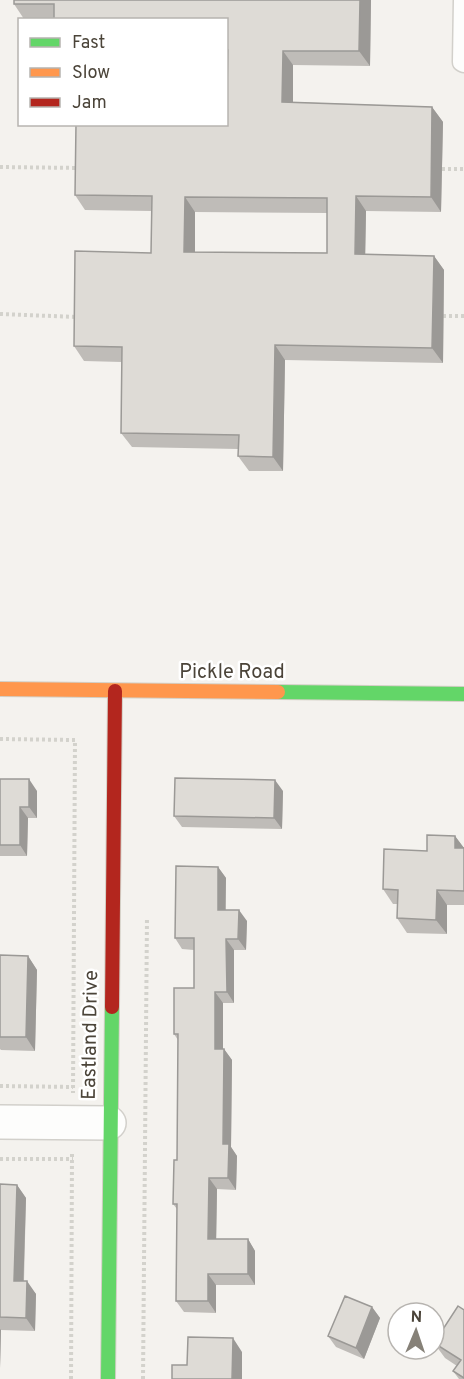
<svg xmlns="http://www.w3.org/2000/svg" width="464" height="1379" viewBox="0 0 464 1379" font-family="Overpass,sans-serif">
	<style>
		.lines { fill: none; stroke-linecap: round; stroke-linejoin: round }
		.lane-casing { stroke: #d2d0cb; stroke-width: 21 }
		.street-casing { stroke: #d2d0cb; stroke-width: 36 }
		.fast-casing { stroke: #d3cfc5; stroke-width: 16 }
		.slow-casing { stroke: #d3cfc5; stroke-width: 16 }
		.jam-casing { stroke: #d3cfc5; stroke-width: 16 }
		.path { stroke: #d3d2cc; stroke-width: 4; stroke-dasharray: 3 3; stroke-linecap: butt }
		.lane { stroke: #fdfdfc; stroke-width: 18 }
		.street { stroke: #fdfdfc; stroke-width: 33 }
		.fast { stroke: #63d668; stroke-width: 14 }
		.slow { stroke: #ff974d; stroke-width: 14 }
		.jam { stroke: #b3261e; stroke-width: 14 }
		.wall { fill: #bfbcb8; fill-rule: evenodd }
		.shaded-wall { fill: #9b9996 }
		.building { fill: #dedbd6; stroke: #9b9996; stroke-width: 1.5; fill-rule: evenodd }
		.labels { text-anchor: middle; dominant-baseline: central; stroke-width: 5; stroke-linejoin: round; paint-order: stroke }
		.street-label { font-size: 20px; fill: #4b4439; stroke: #fff }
	</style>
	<rect width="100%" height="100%" fill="#f4f2ee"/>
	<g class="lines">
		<defs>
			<path id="lane" d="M463,0L462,62L464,63"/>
			<path id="street" d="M0,1122L109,1123"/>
			<path id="fast" d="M278,692L464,694
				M108,1379L112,1007"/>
			<path id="slow" d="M0,689L278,692"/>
			<path id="jam" d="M112,1007L115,691"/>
		</defs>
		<use href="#lane" class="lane-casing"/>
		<use href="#street" class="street-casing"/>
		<use href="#fast" class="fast-casing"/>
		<use href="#slow" class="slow-casing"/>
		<use href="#jam" class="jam-casing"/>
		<path class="path" d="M0,167L80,168
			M442,169H464
			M0,314L77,317
			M443,316H464
			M0,739L75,740L73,1093
			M0,1086L73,1087
			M0,1159H73
			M71,1379L72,1154
			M143,1379L147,917"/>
		<use href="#lane" class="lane"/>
		<use href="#street" class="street"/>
		<use href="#fast" class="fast"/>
		<use href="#slow" class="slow"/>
		<use href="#jam" class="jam"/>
	</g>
	<path class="wall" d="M14,0H371L370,66L293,65V102L432,107L443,122L441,212L366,211L365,254L434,256L444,270L443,363L285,360L283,471H249L238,456V449L132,447L121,433L122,362L84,361L74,346L151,253V211L85,210L75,195L228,102L226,20L24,19L14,4ZM195,212L327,213V253L195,252Z
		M0,779L37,791V818H28L27,856H0Z
		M283,791L282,829L182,827L174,816Z
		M455,836L464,848V905H447V934L407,933L397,918V904H393L383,889L427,851Z
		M218,867L226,878V910L247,921L246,950H234V1003H223V1049H224L232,1060L231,1147L237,1156L236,1190L217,1189L216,1239H248L255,1251V1285H216V1313L184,1312L176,1301L177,1209L173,1204L177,1160L178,1040L174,1034L194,988V950L182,949L175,938Z
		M0,955L28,956L37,970L35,1051L1,1050L0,1049Z
		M0,1184L17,1185L26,1198L24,1281L36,1294L35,1331L1,1330L0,1368Z
		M372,1307L380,1318L364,1359L336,1347L328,1336Z
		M464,1310V1379H459L453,1371L457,1366L445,1358L434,1343Z"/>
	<path class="shaded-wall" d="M360,0H371L370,66L359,51Z
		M283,51L293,65V117L282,102Z
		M432,107L443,122L441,212L431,197Z
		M356,196L366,211L365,269L355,254Z
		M185,197L195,212V267L184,252Z
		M434,256L444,270L443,363L432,348Z
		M275,345L285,360L283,471L273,457Z
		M29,779L37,791V818L29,807Z
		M275,780L283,791L282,829L274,818Z
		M20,807L28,818L27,856L20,845Z
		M455,836L464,848H455Z
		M218,867L226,878L225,921L218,910Z
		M437,890L447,905V934L436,920Z
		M239,910L247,921L246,950L238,939Z
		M226,939L234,950V1003L227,992Z
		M28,956L37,970L35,1051L26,1037Z
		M215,992L223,1003V1060L215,1049Z
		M224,1049L232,1060L231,1147L237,1156L236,1190L228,1178L223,1144Z
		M209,1178L217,1189L216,1250L208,1239Z
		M17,1185L26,1198L23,1294L14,1281Z
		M248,1239L255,1251V1285L248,1274Z
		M208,1274L216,1285V1313L208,1301Z
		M27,1281L36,1294L35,1331L26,1318Z
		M372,1307L380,1318L364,1359L356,1348Z
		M0,1329L1,1330L0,1368Z
		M233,1338L242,1352V1379H232Z"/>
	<path class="building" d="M14,0H360L359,51H283L282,102L432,107L431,197L356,196L355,254L434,256L432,348L275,345L273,457L238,456L239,435L121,433L122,347L74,346L75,251L151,253L152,196L75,195L76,124H226L228,50H226V20H54V4H14ZM185,197L327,198V253L184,252Z
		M175,778L275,780L274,818L174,816Z
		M0,779H29V807H20V845H0Z
		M427,835L455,836V848H464V891L437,890L436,920L397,918L398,890L383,889L384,849L427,851Z
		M176,866L218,867V910H239L238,939H226L227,992H215V1049H224L223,1144H229L228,1178H209L208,1239H248V1274H208V1301H176L177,1204H173L174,1160H177L178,1034H174V988H194V938H175Z
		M0,955L28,956L26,1037H0Z
		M0,1184L17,1185L14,1281H27L26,1318L0,1317Z
		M345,1296L372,1307L356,1348L328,1336Z
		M458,1306L464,1310V1378L453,1371L461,1360L434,1343Z
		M188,1337L233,1338L232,1379H172V1365H187Z"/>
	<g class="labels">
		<g class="street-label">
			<text x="232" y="673">Pickle Road</text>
			<text transform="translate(91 1035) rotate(-89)">Eastland Drive</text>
		</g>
	</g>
	<rect x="18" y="18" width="210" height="108" fill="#ffffff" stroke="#b7b4b0" stroke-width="1.5"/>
	<rect x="30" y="38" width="30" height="9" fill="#63d668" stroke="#b7b4b0" stroke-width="1.5"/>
	<text x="72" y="48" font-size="18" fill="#4b4439">Fast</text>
	<rect x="30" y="68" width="30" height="9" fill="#ff974d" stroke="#b7b4b0" stroke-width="1.5"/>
	<text x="72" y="78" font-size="18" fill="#4b4439">Slow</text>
	<rect x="30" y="98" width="30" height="9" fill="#b3261e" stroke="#b7b4b0" stroke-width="1.5"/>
	<text x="72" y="108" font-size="18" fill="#4b4439">Jam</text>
	<g transform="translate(416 1331) rotate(2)"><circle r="28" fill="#ffffff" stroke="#b7b4b0" stroke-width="1.5"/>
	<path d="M0-4.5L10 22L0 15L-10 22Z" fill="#868178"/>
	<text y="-9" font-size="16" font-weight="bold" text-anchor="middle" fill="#4b4439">N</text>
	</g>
</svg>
